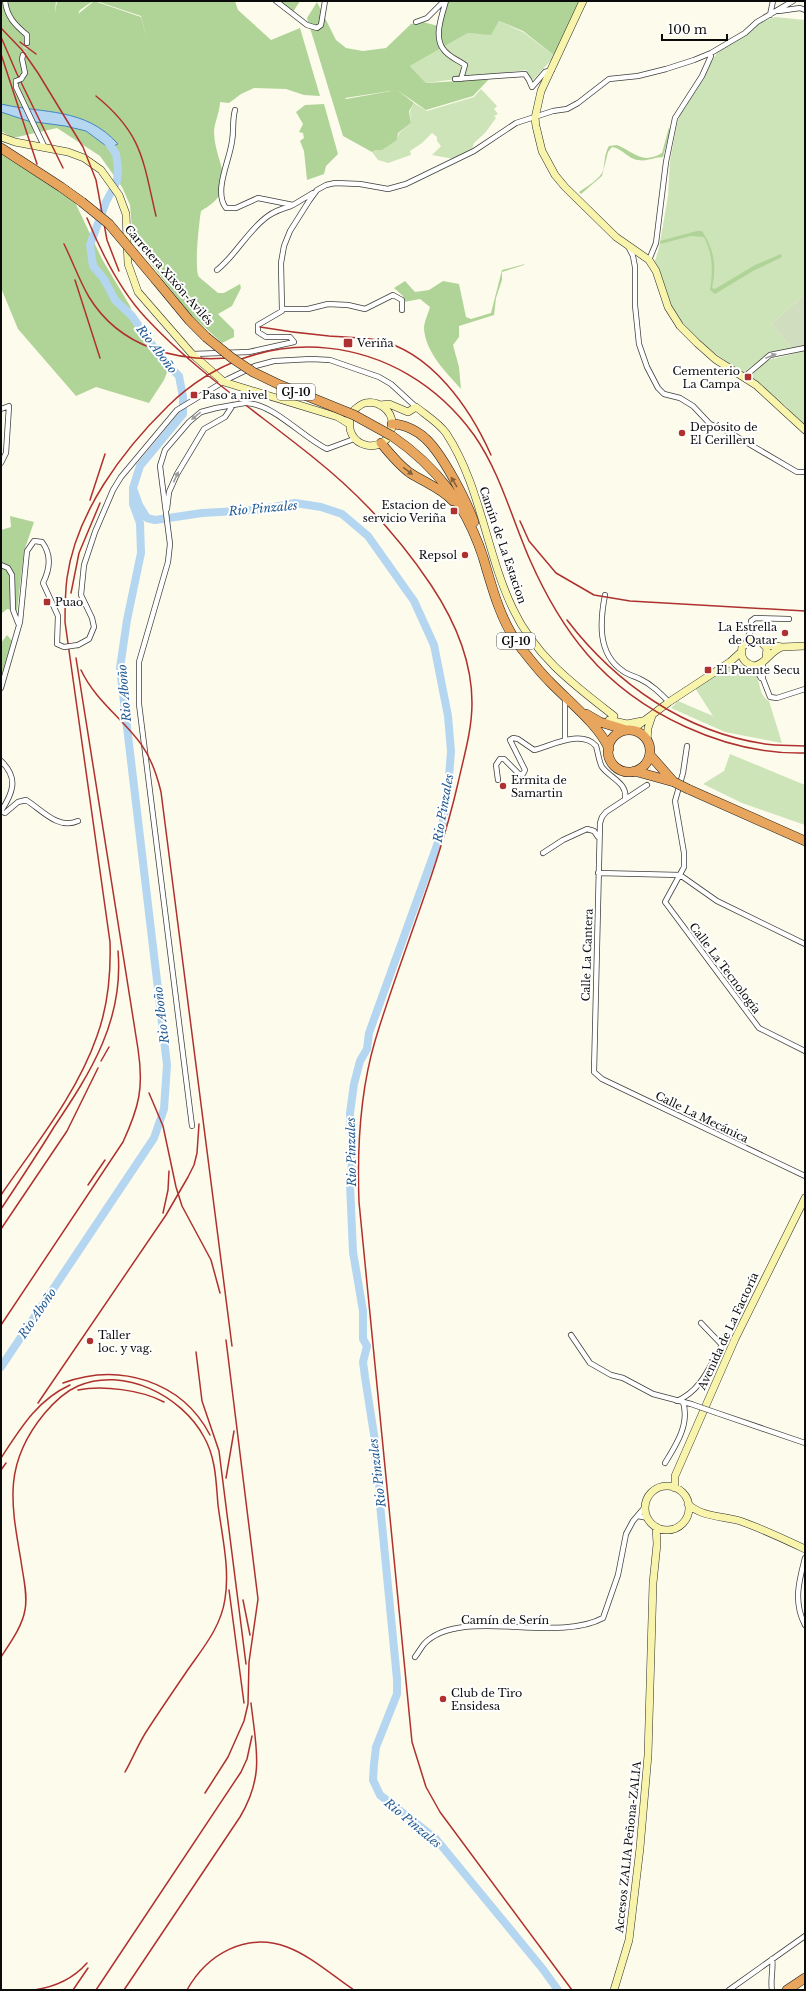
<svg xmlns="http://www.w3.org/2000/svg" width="806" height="1991" viewBox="0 0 806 1991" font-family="'Libre Baskerville',serif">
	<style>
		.green { fill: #cce4b8 }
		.forest { fill: #b0d498 }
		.cemetery { fill: #d1ddbf }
		.water { fill: #b4d6f1; stroke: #4186c2 }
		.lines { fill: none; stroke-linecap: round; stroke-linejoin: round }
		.river { stroke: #b4d6f1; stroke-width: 8 }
		.street-tunnel { stroke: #d9d7c9; stroke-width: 4.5; stroke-dasharray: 4.5 2; stroke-linecap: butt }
		.street-casing { stroke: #3e3e3e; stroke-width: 6 }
		.secondary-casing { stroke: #2d2d2d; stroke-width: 8 }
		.highway-casing { stroke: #1c1c1c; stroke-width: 10 }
		.street { stroke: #fff; stroke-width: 4.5 }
		.secondary { stroke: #f8f4ab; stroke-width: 7 }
		.highway { stroke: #e8a55e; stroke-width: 9 }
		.rail { stroke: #af312f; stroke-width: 1.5 }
		.street-bridge-casing { stroke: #3e3e3e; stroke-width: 6; stroke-linecap: butt }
		.highway-bridge-casing { stroke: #1c1c1c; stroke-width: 10; stroke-linecap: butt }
		.street-bridge { stroke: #fff; stroke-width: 4.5 }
		.highway-bridge { stroke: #e8a55e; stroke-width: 9 }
		.oneway { fill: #9d9d9d }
		.oneway2 { fill: #856039 }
		.poi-dot { fill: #af312f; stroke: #fff; stroke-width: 1.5 }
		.labels { text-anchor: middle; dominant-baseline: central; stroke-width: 4; stroke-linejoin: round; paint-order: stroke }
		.shield { fill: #fff; stroke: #545454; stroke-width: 1 }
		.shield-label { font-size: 10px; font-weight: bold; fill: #0b0b0b }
		.street-label { font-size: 11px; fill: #0b0b0b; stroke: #fff }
		.poi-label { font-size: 11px; fill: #0b0b0b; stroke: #fff; text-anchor: start }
		.water-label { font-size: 12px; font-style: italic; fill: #1f5992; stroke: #fff }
	</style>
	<rect width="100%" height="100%" fill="#fdfbeb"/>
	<path class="green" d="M775,17L805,20V294L771,324L793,349L769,353L743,373L702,344L683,323L671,307L655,261L659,248L668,196L670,161L677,124L681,111L720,48L747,35L761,22Z
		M499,21L523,32L555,56L532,81L526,70L426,83L410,66L468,33L491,34Z
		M481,89L497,106L494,109L498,114L494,116L496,118L485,133L474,143L472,149L454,159L432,155L441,146L437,141V137L432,133L422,143L410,151L411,155L388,163L378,160L372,152L397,140L399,133L411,123L410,111L414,103L427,111L474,97Z
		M805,351V427L786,406L749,377L768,360Z
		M734,664C768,667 753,693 769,701L782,743L725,732L671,708L678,701L713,716L695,688Z
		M730,754L805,785V825L742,803L703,784L724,771Z"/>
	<path class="forest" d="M1,1H56L55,13L57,1H93L80,10L78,14L94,1L141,17L148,43L141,16L96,1H235L238,10L271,40L300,28L320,96L304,95L286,89L254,88L241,94L229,103L220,102C220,112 214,123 214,133C216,169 242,187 201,211C199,223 194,269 199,277C200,278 215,290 218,293H224L240,284L241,288L232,306L218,314L234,330V337L222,343L190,314L133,241L130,205L122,187L100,156L57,128L13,138L1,131Z
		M278,1H300L293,12Z
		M447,1H579L555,56L523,31L499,21L491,35L468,33L410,66L426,83L489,79L473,96L426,110L397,90L345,98L349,102L346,99L397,90L414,103L409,111L411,123L398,133L397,140L382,150H376L372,152L343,136L307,18L317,2L336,40L346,48L363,51L386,48L411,24L423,22L438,26Z
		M324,104L338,154L326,166L324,174L307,180L304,151L300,141L304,138L303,133L299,132L303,124L296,112L305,105Z
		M669,127L670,131L663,157C654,157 645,163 634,159C626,156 621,148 612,147L608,152L602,176L581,194L579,192C586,187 600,179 603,171C605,163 604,154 609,146L617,145C634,152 642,165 662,153Z
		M1,153L74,200L102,259L130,306L139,332L163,356L168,370L164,380L149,403L96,387L76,396L18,329L1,288Z
		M697,231H702C714,249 717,266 712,288L715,289L755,265L781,254L782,257L753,271L715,294L710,290C713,270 713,255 704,237L691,236L660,244V241Z
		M525,264L524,265L502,272V280L496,298L494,315L459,326V337L453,345L459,367L461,389C446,372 425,352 424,328C424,322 428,314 430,307L420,299L404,302L403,296L394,288L405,281L415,292L429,290L443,281L459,284L466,317L471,319L491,313L502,270Z
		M10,516L34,522L24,551L17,611L7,609L1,614V530L11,527Z
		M7,635L13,642L1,680V643Z"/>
	<path class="cemetery" d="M805,294V347L793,349L771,324Z"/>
	<path class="water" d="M1,104C44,114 85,107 118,144L109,148L86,131L65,126L28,121L1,112Z"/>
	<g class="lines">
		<path class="river" d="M133,488L139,505L147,518L155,520L202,513L258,510L295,503L321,507L342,514L368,536L414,601L434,645L448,716L451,751L448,790L441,834L369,1033L367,1049L360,1061L354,1084L350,1113L352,1162L350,1185L353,1252L363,1311V1339L367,1346L363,1362L365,1377L375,1441V1457L379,1472L380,1504L397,1679V1694L376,1747L374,1764L373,1780L380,1795L436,1839L542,1968L558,1990
			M1,1367L154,1138L164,1109L167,1065L120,668L127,620L141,553L140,523L133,504V488L140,466L183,414V397L179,376L162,359L132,316L115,300L104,279L93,266L90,245L106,202L117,181L118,168L116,154L105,138"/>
		<path class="street-tunnel" d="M23,55L27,43"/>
		<defs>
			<path id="street" d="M5,1C7,17 15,25 27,35V43
				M276,1L307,25L317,28L321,25L325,1
				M446,1C442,15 433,38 444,50C449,57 458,60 465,65L461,79
				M779,11L800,8L805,10
				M770,15L773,1
				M416,22L427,18L444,1
				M21,79L25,73L22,59L23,55
				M455,79L525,74L529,80L532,87L545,72L552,70
				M16,81V87L44,146
				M235,110C232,121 234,131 232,141C230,160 213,191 226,208H236L258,198L293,205L313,193
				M628,246L633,256L635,267V305L639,344L647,367L658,388L664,394L680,398L693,406L710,424L727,431L797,472H805
				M649,260L656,243L666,162L675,118L702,76L711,56V53
				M217,270C237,254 248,230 268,216C275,211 284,208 291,206
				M283,309H308L328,304L348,305L365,309L393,295L402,300V310
				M192,354L249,352L294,342L290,337H266L258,332V325L282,311L281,263L284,246L290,231L309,201L317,190L326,185L335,183L360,184L388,189L406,184L474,151L516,123L553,111L567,109L578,103L609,79L638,76L666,69L694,60L711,53L745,33L757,22L793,1
				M744,377L770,355L805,348
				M245,403C273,403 302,437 327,449L354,439
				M1,409L9,406L6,453L1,463
				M167,509L169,492L177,474L204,429L225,417L233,405
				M1,565L8,568L12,575L13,610L18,623
				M605,595C600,621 597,654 623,671C628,675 634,676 640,679C651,684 660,693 669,702
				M746,642L751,630V621L755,618L789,619
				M78,645L89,639L94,627L92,618L81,595L84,565L95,532L113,490L121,477L177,410L228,379L255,366L274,361L311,359L330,360L379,377L391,384L416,407
				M763,662V679L770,697L777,698L805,689
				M754,666L761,678
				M1,688L20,622L27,551L34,541L42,542C52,555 50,569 43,583L58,616L57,644L64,647
				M565,698V738
				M687,746L683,773L675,801L684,853V867L665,902L759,1028L805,1051
				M1,761C19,778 13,793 1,811L5,813L18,802L26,800C42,810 58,830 78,821
				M498,780L496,765L500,759H504L519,774H523L525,770L510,740L513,738L518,739L534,750C551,746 581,729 596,746C598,752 599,762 602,767C610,778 628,783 625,799
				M647,785L606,812L602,817L600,823L594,1072L602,1079L805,1176
				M543,853L563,840L587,829L594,831L598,837
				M598,873L680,875L717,901L805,944
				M192,1126L139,704V662L168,562L170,544L160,466L165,450L189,422L201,412L216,408L233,405
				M571,1335L590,1363L611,1375L623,1378L653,1394L691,1404
				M677,1401C702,1390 709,1367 722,1345L701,1323
				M717,1413L805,1443
				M665,1463C676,1445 690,1424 683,1402
				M638,1516L648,1518
				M805,1558C799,1581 793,1602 805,1625
				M415,1657C418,1653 421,1648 424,1644C460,1606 555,1644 603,1618L618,1575L626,1534L633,1521L645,1507
				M772,1959C774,1965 770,1980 772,1990
				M729,1990L805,1936"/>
			<path id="secondary" d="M583,1L541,91L535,118L536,126L542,151L555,175L565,187L616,237L649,260L656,271L668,307L680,326L697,343L715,359L756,385L805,430
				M1,137L15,142L68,152L84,158L101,170L119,195L126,214L128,264L138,292L192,354L224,382L338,417L349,424
				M380,405L389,404L408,412L416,407C426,415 439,423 446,433C481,486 486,553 513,609C535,656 574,685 614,716
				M348,415C354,411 358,405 365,403C379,400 393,411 392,425C390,458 338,450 352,412
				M764,644L782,647L805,646
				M766,658L767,648L760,641H750L742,647C740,657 744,663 754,666C766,664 770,651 782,647
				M609,720L627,724L642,721
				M632,730L669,702L730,662L741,652
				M647,740L648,728L652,716
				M645 1508a22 22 0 1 1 44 0a22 22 0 1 1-44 0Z
				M675,1488V1476L735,1339L805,1198
				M688,1504C701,1517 723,1516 740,1521C763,1529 784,1539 805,1549
				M614,1990L629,1940L640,1848L648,1755L653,1583L657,1544L656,1527"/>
			<path id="highway" d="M1,148L61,187L82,202
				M156,280L189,320L206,337
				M392,424C404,424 418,431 426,439C443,455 466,500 474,522
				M392,436C437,467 466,505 483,557C492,587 500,619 518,644C528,657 538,670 549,681C567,700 600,726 609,749
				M381,443C390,454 399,465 410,473C424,482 441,488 453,501
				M586,714L600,722L626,730
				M608 751a21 21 0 1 1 42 0a21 21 0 1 1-42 0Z
				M650,755L672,780
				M634,771L674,782
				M688,789L805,841
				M787,1990L805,1978"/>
		</defs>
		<use href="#street" class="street-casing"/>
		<use href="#secondary" class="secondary-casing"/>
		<use href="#highway" class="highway-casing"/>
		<use href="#street" class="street"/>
		<use href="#secondary" class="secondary"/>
		<use href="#highway" class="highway"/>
		<path class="rail" d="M1,28L22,50L38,73L83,147L96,180L107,240L119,271
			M1,37L17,74L63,168
			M20,42L36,54
			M1,54L37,164
			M96,96C143,134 143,161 156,216
			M87,218C101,252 120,290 145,317C195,371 257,412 314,458C359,494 399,537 431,585C455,621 472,660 472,703C472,730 464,756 458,783C438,871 401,954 375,1041C360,1092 357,1149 359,1202L412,1742L426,1787L440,1812L572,1990
			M64,244C73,262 79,280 89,297C120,348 180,364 236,357
			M75,280L100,358
			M260,327C283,331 306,334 329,336C345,337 362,337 377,340C431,351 470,408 491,455
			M90,500L105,454
			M520,521L529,541L556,573L594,595L630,601L805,611
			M71,593L79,553L100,503
			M567,620C616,684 685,732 765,744C778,746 792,745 805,746
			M81,670C95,700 122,718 141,744C151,758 157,775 161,792L232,1346
			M101,1061L109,1047
			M149,1093L163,1126L176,1187L182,1206L211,1260L220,1293
			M88,1185L105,1160
			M1,1195C35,1145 77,1094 97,1036C108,1006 111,974 110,942L65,622C65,608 65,593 67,578C76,513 122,451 168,406C260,316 400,332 474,435C500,472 512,519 530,560C545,594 563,626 587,654C638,714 726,755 805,753
			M1,1209C19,1182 37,1155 54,1127C91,1072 124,1020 118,951
			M163,1213L168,1190L169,1171
			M1,1229L67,1131L98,1068
			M1,1325L123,1142C139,1107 144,1088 138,1049L76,658
			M196,1352L202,1401L219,1451L246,1664
			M63,1383C119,1362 182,1381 210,1435
			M78,1390C102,1385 142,1390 164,1402
			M38,1403L166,1215L188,1177L194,1165L197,1153L199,1124
			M1,1458C20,1429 37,1400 70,1385
			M1,1470L6,1463
			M226,1478L234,1431
			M229,1590L244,1703
			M243,1600L250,1635
			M1,1657C10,1643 22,1627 25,1610C28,1594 23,1577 21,1561C11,1503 3,1464 44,1414C54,1402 64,1392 78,1386C124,1366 182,1396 204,1437C216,1458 216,1482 218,1505C222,1536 230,1568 225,1599C221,1627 203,1648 187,1671C174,1690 161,1709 148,1729C139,1742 133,1758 125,1772
			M205,1793L228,1757L244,1721L248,1704L249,1662L258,1599L226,1340
			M34,1990C55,1987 73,1979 87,1963
			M73,1990L88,1968
			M96,1990L241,1772L247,1759L252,1736
			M124,1990L240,1817C265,1775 256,1748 251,1703
			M187,1990C207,1954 246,1932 287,1947C311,1956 333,1976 354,1990"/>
		<defs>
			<path id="street-bridge" d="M16,81L21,79
				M233,405L245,403
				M64,647L78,645
				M691,1404L717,1413"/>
			<path id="highway-bridge" d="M82,202L109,224L156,280
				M206,337L232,358L253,372L280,385L354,415L392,436
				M674,782L688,789"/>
		</defs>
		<use href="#street-bridge" class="street-bridge-casing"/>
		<use href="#highway-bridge" class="highway-bridge-casing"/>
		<use href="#street-bridge" class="street-bridge"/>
		<use href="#highway-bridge" class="highway-bridge"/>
	</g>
	<defs><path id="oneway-solid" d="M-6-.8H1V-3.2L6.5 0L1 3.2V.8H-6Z"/></defs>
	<g class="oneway">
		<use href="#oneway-solid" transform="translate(771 356) rotate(-21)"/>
		<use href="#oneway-solid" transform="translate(196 416) rotate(141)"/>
		<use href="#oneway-solid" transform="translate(176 477) rotate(-65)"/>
	</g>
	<g class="oneway2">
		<use href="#oneway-solid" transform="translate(408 471) rotate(37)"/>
		<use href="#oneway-solid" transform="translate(454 482) rotate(-121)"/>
	</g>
	<g class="poi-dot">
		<rect x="343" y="338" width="10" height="10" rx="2"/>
		<rect x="744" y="373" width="8" height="8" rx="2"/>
		<rect x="190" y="391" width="8" height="8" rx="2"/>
		<circle cx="682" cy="433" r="4"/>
		<rect x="450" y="507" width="8" height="8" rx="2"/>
		<circle cx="465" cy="555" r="4"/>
		<rect x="43" y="598" width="8" height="8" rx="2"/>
		<circle cx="785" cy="633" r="4"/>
		<rect x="704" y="666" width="8" height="8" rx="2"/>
		<circle cx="503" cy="786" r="4"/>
		<circle cx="90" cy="1341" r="4"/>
		<circle cx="443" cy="1699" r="4"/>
	</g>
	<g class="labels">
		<g class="shield">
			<rect x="277" y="384" width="38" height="16" rx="3"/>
			<rect x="497" y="633" width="38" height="16" rx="3"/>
		</g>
		<g class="shield-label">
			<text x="296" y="392">GJ-10</text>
			<text x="516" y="641">GJ-10</text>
		</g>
		<g class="street-label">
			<text transform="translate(169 275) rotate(49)">Carretera Xixón-Avilés</text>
			<text transform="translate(503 545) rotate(71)">Camín de La Estacion</text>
			<text transform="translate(587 955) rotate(-88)">Calle La Cantera</text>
			<text transform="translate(725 968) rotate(53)">Calle La Tecnología</text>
			<text transform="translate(702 1117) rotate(26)">Calle La Mecánica</text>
			<text transform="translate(728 1331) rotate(-65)">Avenida de La Factoría</text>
			<text x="505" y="1620">Camín de Serín</text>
			<text transform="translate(628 1847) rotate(-84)">Accesos ZALIA Peñona-ZALIA</text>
		</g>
		<g class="poi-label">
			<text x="357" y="343">Veriña</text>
			<text x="740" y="371" text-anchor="end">Cementerio<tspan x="740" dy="13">La Campa</tspan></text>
			<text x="202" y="395">Paso a nivel</text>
			<text x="690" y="427">Depósito de<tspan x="690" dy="13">El Cerilleru</tspan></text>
			<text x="446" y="505" text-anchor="end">Estacion de<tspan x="446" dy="13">servicio Veriña</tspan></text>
			<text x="457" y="555" text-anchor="end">Repsol</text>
			<text x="55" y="602">Puao</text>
			<text x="777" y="627" text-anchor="end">La Estrella<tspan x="777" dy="13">de Qatar</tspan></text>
			<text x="716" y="670">El Puente Secu</text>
			<text x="511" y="780">Ermita de<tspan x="511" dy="13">Samartin</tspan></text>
			<text x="98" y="1335">Taller<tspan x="98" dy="13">loc. y vag.</tspan></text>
			<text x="451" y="1693">Club de Tiro<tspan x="451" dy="13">Ensidesa</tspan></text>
		</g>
		<g class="water-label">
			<text transform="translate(157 349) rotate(52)">Rio Aboño</text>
			<text transform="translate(263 508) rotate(-5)">Rio Pinzales</text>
			<text transform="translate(124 693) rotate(-95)">Rio Aboño</text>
			<text transform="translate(443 808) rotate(-80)">Rio Pinzales</text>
			<text transform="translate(161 1015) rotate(-97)">Rio Aboño</text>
			<text transform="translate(351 1152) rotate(-91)">Rio Pinzales</text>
			<text transform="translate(37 1313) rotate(-56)">Rio Aboño</text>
			<text transform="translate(377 1473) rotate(-97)">Rio Pinzales</text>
			<text transform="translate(413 1823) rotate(40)">Rio Pinzales</text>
		</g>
	</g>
	<rect width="806" height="1991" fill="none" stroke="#0b0b0b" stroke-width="4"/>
	<path d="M662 34v6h65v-6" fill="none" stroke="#0b0b0b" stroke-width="2"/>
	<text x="668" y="34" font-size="12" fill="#0b0b0b" stroke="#ffffff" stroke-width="3" paint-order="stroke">100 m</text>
</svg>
